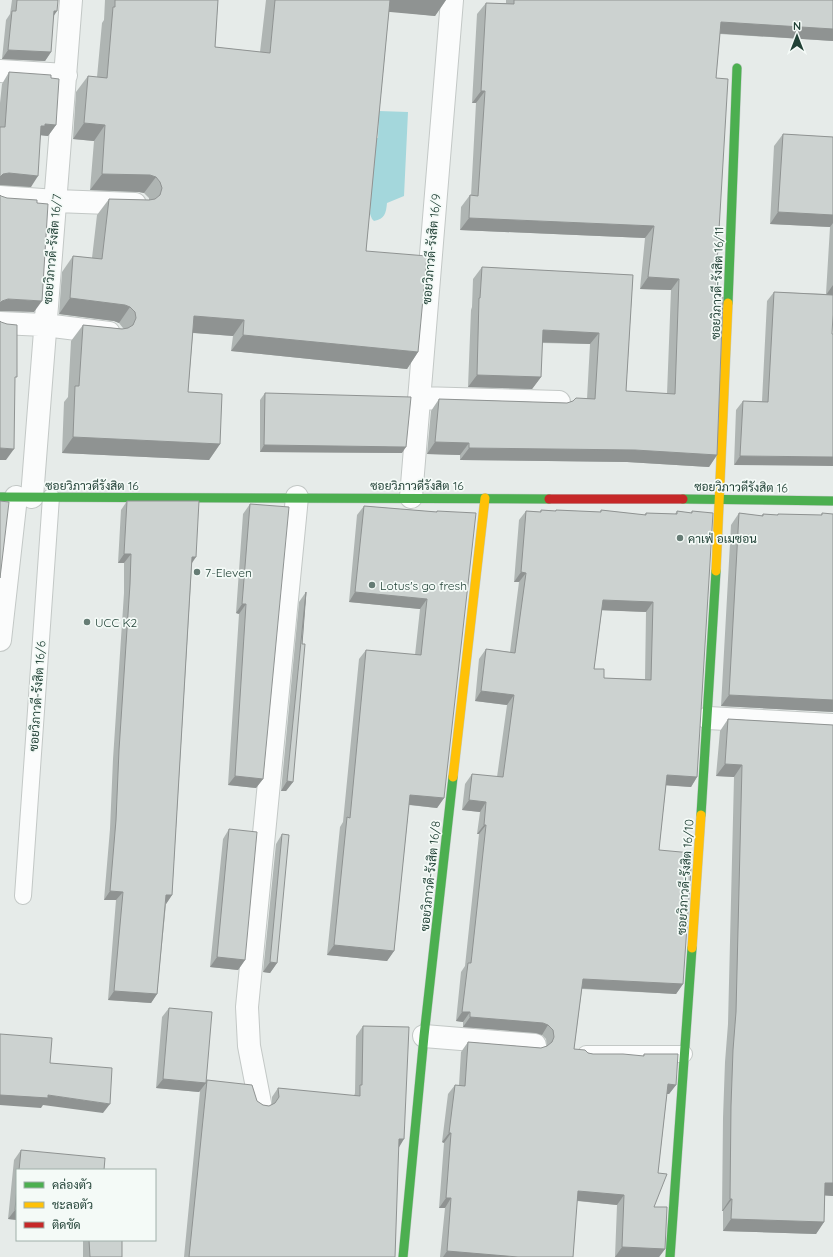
<svg xmlns="http://www.w3.org/2000/svg" width="833" height="1257" viewBox="0 0 833 1257" font-family="Quicksand,Sarabun,sans-serif">
	<style>
		.water { fill: #a4d7dc }
		.lines { fill: none; stroke-linecap: round; stroke-linejoin: round }
		.lane-casing { stroke: #c3c8c6; stroke-width: 18 }
		.street-casing { stroke: #c3c8c6; stroke-width: 24 }
		.fast-casing { stroke: #c1c9c6; stroke-width: 10 }
		.slow-casing { stroke: #c1c9c6; stroke-width: 10 }
		.jam-casing { stroke: #c1c9c6; stroke-width: 10 }
		.lane { stroke: #fbfcfc; stroke-width: 16 }
		.street { stroke: #fbfcfc; stroke-width: 22 }
		.fast { stroke: #4caf50; stroke-width: 9 }
		.slow { stroke: #ffc107; stroke-width: 9 }
		.jam { stroke: #c62828; stroke-width: 9 }
		.wall { fill: #afb5b3; fill-rule: evenodd }
		.shaded-wall { fill: #8f9392 }
		.building { fill: #ccd2d0; stroke: #8f9392; fill-rule: evenodd }
		.poi-dot { fill: #667c75; stroke: #f4faf7; stroke-width: 1.5 }
		.labels { text-anchor: middle; dominant-baseline: central; stroke-width: 3.5; stroke-linejoin: round; paint-order: stroke }
		.street-label { font-size: 12px; fill: #214136; stroke: #f4faf7 }
		.poi-label { font-size: 12px; fill: #214136; stroke: #f4faf7; text-anchor: start }
	</style>
	<rect width="100%" height="100%" fill="#e6ebe9"/>
	<path class="water" d="M379,111L408,112L404,196L387,203C386,213 385,219 374,221L372,219L370,214L372,166L366,138H378Z"/>
	<g class="lines">
		<defs>
			<path id="lane" d="M23,896L51,497
				M586,1054H684"/>
			<path id="street" d="M0,71L66,75
				M0,197L56,201L135,204
				M0,323L45,325L109,333
				M419,398L559,402
				M32,497L71,0
				M411,497L452,0
				M0,640L16,497
				M708,718L833,725
				M424,1036L535,1045
				M260,1103L249,1046L247,1007L297,497"/>
			<path id="fast" d="M728,303L737,68
				M0,497L549,499
				M683,499L833,501
				M701,815L716,571
				M403,1257L424,1036L453,777
				M670,1257L692,948"/>
			<path id="slow" d="M716,571L728,303
				M453,777L485,498
				M692,948L701,815"/>
			<path id="jam" d="M549,499H683"/>
		</defs>
		<use href="#lane" class="lane-casing"/>
		<use href="#street" class="street-casing"/>
		<use href="#fast" class="fast-casing"/>
		<use href="#slow" class="slow-casing"/>
		<use href="#jam" class="jam-casing"/>
		<use href="#lane" class="lane"/>
		<use href="#street" class="street"/>
		<use href="#fast" class="fast"/>
		<use href="#slow" class="slow"/>
		<use href="#jam" class="jam"/>
	</g>
	<path class="wall" d="M12,0H58L53,16L51,52L45,61L2,59L6,20L10,14Z
		M105,0H218L215,47L260,52L266,0H446L435,16L389,11L366,251L418,352L407,369L231,351L233,336L193,333L188,392L220,444L209,460L62,453L64,402L68,397L71,341L83,325L124,329L123,328L119,323L114,321L59,314L62,272L73,256L92,258L97,215L109,199L149,200V198L144,193L139,192L90,190L94,141L73,139L76,92L88,76L97,77L102,23L104,20Z
		M506,0H833V41L720,34L716,78L715,297L717,455L709,467L627,462L460,460V455L427,454L431,411L439,399L567,403L587,399L590,344L542,343L541,377L532,389L468,387L471,310L472,307L473,279L482,267L633,275L626,391L667,394L671,290L640,289L645,238L460,230L461,207L470,195L471,196L476,103H472L477,14L486,3H506Z
		M9,72L51,78L56,125L48,136L41,135L31,187L0,185V103L2,84Z
		M783,134L833,137V315L832,334L734,465L736,410L743,401H762L767,301L774,292L826,294L830,227L770,224L774,146Z
		M265,393L402,453L260,452V400Z
		M127,501L192,563L172,895L166,904L157,994L151,1003L108,1000L116,900H104L110,829L113,759L124,593V563H118L121,510Z
		M250,504L263,779L256,788L228,785L239,614L236,613L243,514Z
		M364,506L436,512L437,511L444,798L437,808L409,805L394,951L387,961L327,955L340,827L343,822L359,659L366,650L415,655L420,609L349,602L357,515Z
		M541,510L555,511L556,510L600,512L601,510L644,515L646,513L675,514L677,511L691,513L692,511L697,777L691,787L666,785L659,850L683,984L676,994L582,989L574,1049L593,1054L643,1056L644,1054L676,1085L669,1094H667L654,1207L665,1249L659,1257H615L617,1205L577,1201L573,1257H440L445,1208H439L444,1143L442,1142L448,1094L455,1085H459L461,1052L468,1042L541,1048L547,1046L546,1039L542,1035L536,1033L463,1027V1022L456,1021L461,972L465,966L479,834H477L480,812L462,810L465,784L472,774L497,777L507,705L475,701L479,659L486,649L510,652L519,582H514L519,520L526,511L540,512ZM602,610L646,612L645,679L604,678L594,669Z
		M739,513L761,516L763,514L777,515L778,514L821,515L822,513L833,712L721,706L731,525Z
		M306,592L293,782L286,791H281L299,602Z
		M728,719L833,725V1196L825,1195L824,1222L816,1234L723,1231V1211H722L723,1118L725,1062L728,1024L734,777L716,776L720,731Z
		M229,829L245,960L238,970L210,967L223,839Z
		M282,834L277,963L270,973L263,972L276,844Z
		M169,1008L206,1081L207,1080L257,1101L263,1105L269,1106L272,1104V1097L278,1088L354,1096L355,1093L356,1036L363,1026L398,1147L395,1257H184L200,1091L199,1092L156,1088L162,1017Z
		M21,1150L104,1170H17V1220L8,1219L14,1160Z
		M83,1240H122V1257H83Z"/>
	<path class="shaded-wall" d="M387,0H446L435,16L379,11Z
		M54,11H57L51,20Z
		M721,22L833,29V41L712,33Z
		M8,50L51,52L45,61L2,59Z
		M481,91H485L476,103H472Z
		M84,123L105,125L94,141L73,139Z
		M45,124L56,125L48,136L38,135L41,126Z
		M9,173L38,176L31,187L0,185V177L3,174Z
		M102,174L150,175L156,177L144,193L139,192L90,190Z
		M778,212L833,215V223L830,227L770,224Z
		M469,218L654,226L645,238L460,230Z
		M648,277L679,279L671,290L640,289Z
		M833,285V296L826,295Z
		M70,298L125,305L130,307L119,323L114,321L59,314Z
		M8,299L42,301L34,312L0,311V303L2,301Z
		M194,316L244,320L233,336L183,332Z
		M543,330L599,333L590,344L534,342Z
		M243,335L418,352L407,369L231,351Z
		M477,375L541,377L532,389L468,387Z
		M73,437L220,444L209,460L62,453Z
		M435,442L469,443L460,455L427,454Z
		M264,445L406,447L402,453L260,452Z
		M0,448L14,449L6,460H0Z
		M469,448L635,450L717,455L709,467L627,462L460,460Z
		M740,456L833,457V466L734,465Z
		M124,554H131L124,563H118Z
		M192,557H196L190,566Z
		M521,572L526,573L519,582H514Z
		M355,592L427,599L420,609L349,602Z
		M603,600L653,602L646,612L596,610Z
		M242,604H246L239,614L236,613Z
		M481,691L514,695L507,705L475,701Z
		M729,695L833,700V712L721,706Z
		M725,764L742,765L734,777L716,776Z
		M667,775L697,777L691,787L661,785Z
		M235,776L263,779L256,788L228,785Z
		M287,781L293,782L286,791H281Z
		M410,795L444,798L437,808L403,804Z
		M469,800L486,802L480,812L462,810Z
		M484,825H486L479,834H477Z
		M110,891L123,892L116,900H104Z
		M166,895H172L166,904Z
		M334,945L394,951L387,961L327,955Z
		M217,957L245,960L238,970L210,967Z
		M270,962L277,963L270,973L263,972Z
		M583,979L683,984L676,994L576,988Z
		M114,991L157,994L151,1003L108,1000Z
		M462,1012H470L463,1022L456,1021Z
		M470,1017L543,1023L548,1025L542,1035L536,1033L463,1027Z
		M163,1079L206,1083L199,1092L156,1088Z
		M668,1084L676,1085L669,1094H661Z
		M0,1095H48L110,1104L103,1113L43,1105L41,1108L0,1105Z
		M449,1133H451L444,1143L442,1142Z
		M399,1139H404L398,1149Z
		M825,1183H833V1196L817,1195Z
		M578,1191L624,1195L617,1205L571,1200Z
		M446,1198H451L445,1208H439Z
		M730,1199H732L723,1211H722Z
		M15,1210H17V1220L8,1219Z
		M731,1219L824,1222L816,1234L723,1231Z
		M622,1247L665,1249L659,1257H615Z
		M447,1251L518,1257H443Z"/>
	<path class="building" d="M17,0H58L57,11H54L51,52L8,50L12,11H16Z
		M115,0H218L215,47L270,53L275,0H390L366,251L427,256L418,352L243,335L244,320L194,316L188,392L222,394L220,444L73,437L75,386H79L83,325L122,329L128,328L133,325L136,318L135,312L130,307L125,305L70,298L73,256L102,259L109,199L149,200L155,199L160,195L162,188L160,182L156,177L150,175L102,174L105,125L84,123L88,76L107,78L113,7H115Z
		M514,0H833V29L721,22L716,78L728,79L715,297H723L717,455L635,450L469,448V443L435,442L439,399L567,403L573,401L576,398L595,399L599,333L543,330L541,377L477,375L479,298H480L482,267L633,275L626,391L675,394L679,279L648,277L654,226L469,218L470,195L478,196L485,91H481L486,3L514,4Z
		M9,72L51,75V78L59,79L56,125L45,124V126H41L38,176L9,173L3,174L0,177V127H5Z
		M783,134L833,137V215L778,212Z
		M0,195L1,196L7,198L37,200V203L48,204L42,301L8,299L2,301L0,303Z
		M774,292L833,295V315L832,334H833V457L740,456L743,401L768,402Z
		M0,321L1,322L7,324L17,325V377H15L14,449L0,448Z
		M265,393L411,397L406,447L264,445Z
		M0,501L9,502L0,578Z
		M127,501H199L196,557H192L172,895H166L157,994L114,991L123,892L110,891L116,820L119,750L130,584L131,554H124Z
		M250,504L289,507L263,779L235,776L246,604H242Z
		M364,506L437,512V511L476,513L444,798L410,795L394,951L334,945L347,817L350,818L366,650L421,655L427,599L355,592Z
		M541,510L556,511V510L601,512V510L646,515V513L677,514V511L692,513V511L713,513L697,777L667,775L659,850L692,853L683,984L583,979L574,1049L585,1050L588,1053L593,1054H623L644,1056V1054H678L676,1085L668,1084L658,1173L667,1174L654,1207H667L665,1249L622,1247L624,1195L578,1191L573,1257H518L447,1251L451,1198H446L451,1133H449L455,1085L465,1086L468,1042L541,1048L547,1046L552,1042L554,1037L553,1030L548,1025L543,1023L470,1017V1012H462L468,963H471L486,825H484L486,802L469,800L472,774L503,777L514,695L481,691L486,649L515,653L526,573L521,572L526,511L541,512ZM603,600L653,602L651,680L604,678V669H594Z
		M739,513L763,516V514L778,515V514L822,515V513L833,514V700L729,695Z
		M306,592L302,644H305L293,782L287,781Z
		M728,719L833,725V1183H825L824,1222L731,1219L732,1199H730L731,1106L733,1050L736,1012L742,765L725,764Z
		M229,829L257,832L245,960L217,957Z
		M282,834L289,835L277,963L270,962Z
		M169,1008L212,1012L206,1083L163,1079Z
		M363,1026L409,1027L404,1139H399L395,1257H189L207,1080L252,1085L257,1101L263,1105L269,1106L275,1103L279,1097L278,1088L360,1096V1085H362Z
		M0,1034L52,1038L50,1063L112,1068L110,1104L48,1095V1098L0,1095Z
		M21,1150L105,1158L104,1170H19Z
		M17,1187V1210H15Z
		M89,1240H122V1257H90Z"/>
	<g class="poi-dot">
		<circle cx="680" cy="538" r="4"/>
		<circle cx="197" cy="572" r="4"/>
		<circle cx="372" cy="585" r="4"/>
		<circle cx="87" cy="622" r="4"/>
	</g>
	<g class="labels">
		<g class="street-label">
			<text transform="translate(52 249) rotate(-85)">ซอยวิภาวดี-รังสิต 16/7</text>
			<text transform="translate(431 249) rotate(-85)">ซอยวิภาวดี-รังสิต 16/9</text>
			<text transform="translate(717 283) rotate(-88)">ซอยวิภาวดี-รังสิต 16/11</text>
			<text x="92" y="485">ซอยวิภาวดีรังสิต 16</text>
			<text x="417" y="485">ซอยวิภาวดีรังสิต 16</text>
			<text transform="translate(741 487) rotate(1)">ซอยวิภาวดีรังสิต 16</text>
			<text transform="translate(37 696) rotate(-86)">ซอยวิภาวดี-รังสิต 16/6</text>
			<text transform="translate(430 876) rotate(-84)">ซอยวิภาวดี-รังสิต 16/8</text>
			<text transform="translate(685 877) rotate(-86)">ซอยวิภาวดี-รังสิต 16/10</text>
		</g>
		<g class="poi-label">
			<text x="688" y="538">คาเฟ่ อเมซอน</text>
			<text x="205" y="572">7-Eleven</text>
			<text x="380" y="585">Lotus's go fresh</text>
			<text x="95" y="622">UCC K2</text>
		</g>
	</g>
	<rect x="16" y="1169" width="140" height="72" fill="#f4faf7" stroke="#a0b0aa"/>
	<rect x="24" y="1182" width="20" height="6" fill="#4caf50" stroke="#a0b0aa"/>
	<text x="52" y="1189" font-size="12" fill="#214136">คล่องตัว</text>
	<rect x="24" y="1202" width="20" height="6" fill="#ffc107" stroke="#a0b0aa"/>
	<text x="52" y="1209" font-size="12" fill="#214136">ชะลอตัว</text>
	<rect x="24" y="1222" width="20" height="6" fill="#c62828" stroke="#a0b0aa"/>
	<text x="52" y="1229" font-size="12" fill="#214136">ติดขัด</text>
	<g transform="translate(797 36)" stroke="#f4faf7" stroke-width="3" paint-order="stroke">
	<path d="M0-3L7 15L0 10L-7 15Z" fill="#214136"/>
	<text y="-6" font-size="11" font-weight="bold" text-anchor="middle" fill="#214136">N</text>
	</g>
</svg>
